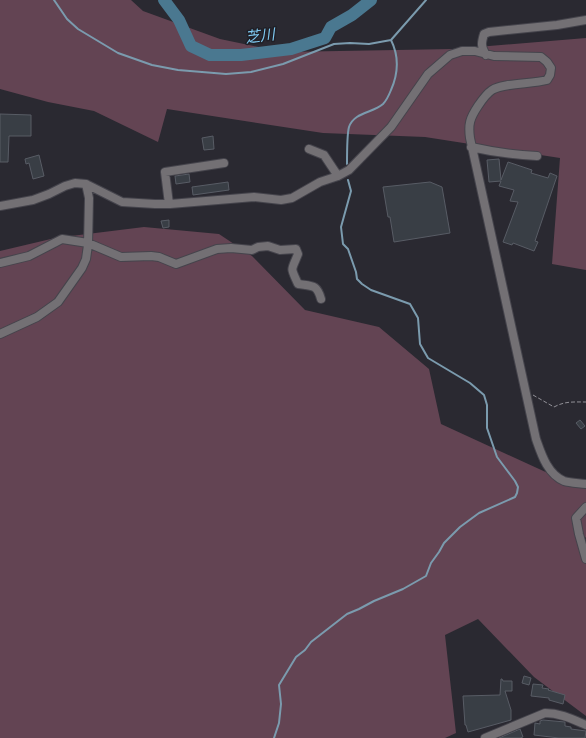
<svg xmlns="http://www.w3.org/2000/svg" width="586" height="738" viewBox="0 0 586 738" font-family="Jost,'Noto Sans JP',sans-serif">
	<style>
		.green { fill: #634453 }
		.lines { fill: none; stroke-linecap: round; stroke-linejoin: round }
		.stream { stroke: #7b9bae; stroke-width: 2 }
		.river { stroke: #4a7890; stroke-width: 12 }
		.building { fill: #393e45; stroke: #585c65 }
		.minor-casing { stroke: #45444c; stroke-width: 10 }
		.path { stroke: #919097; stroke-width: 1; stroke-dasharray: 4 2; stroke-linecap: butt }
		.minor { stroke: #737074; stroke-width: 8 }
		.labels { text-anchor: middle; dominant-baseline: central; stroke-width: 3; stroke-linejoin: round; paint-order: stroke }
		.water-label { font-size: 15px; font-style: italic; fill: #7fc9f1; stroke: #202027 }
	</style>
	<rect width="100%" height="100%" fill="#2a2931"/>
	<path class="green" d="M0,0H131L143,11L220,39L283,52L453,49L586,38V270L552,264L560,158L425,137L323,133L167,109L158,142L94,111L48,102L0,89Z
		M144,227L219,234L252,256L305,310L379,327L429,369L441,424L550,474L586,484V537L585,538L586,546V716L534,677L478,619L445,635L456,733L445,738H0V251L55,238Z"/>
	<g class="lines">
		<path class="stream" d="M54,0L67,19L78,29L118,53L152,65L178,70L226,74L251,72L283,64L334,44L350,43L369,44L391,40L426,0
			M347,164C347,156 347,134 349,127C354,112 373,113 383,104C387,100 389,95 391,90C398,74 399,56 391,40
			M274,738L279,723L281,704L279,685L296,657L305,650L311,642L347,614L359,609L374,601L403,589L426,576L431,563L439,552L444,543L460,527L479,513L515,497L517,493L518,487L515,481L497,457L487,428V405L484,395L470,383L428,358L420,344L418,318L410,304L371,290L362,284L357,279L356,272L348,249L343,244L341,227L351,191L348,180"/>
		<path class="river" d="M164,0L179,20L191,46L210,55H241L291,49L325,38L331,27L352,15L371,0"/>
	</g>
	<path class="building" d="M0,114L31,115V136H9L8,162H0Z
		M213,136L214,149L204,150L202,138Z
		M39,155L44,176L33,179L29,163L26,164L25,159Z
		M499,159L501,180L508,162L532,170L531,173L548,178L550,173L557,176L535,241L538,242L534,251L513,243L512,245L503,242L518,202L510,201L514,190L499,186L501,181L489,182L487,160Z
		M189,174L190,182L176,184L175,176Z
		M228,182L229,190L193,195L192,187Z
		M430,182L442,187L450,233L394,242L390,217H388L383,187Z
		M169,220V227L163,228L161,221Z
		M580,420L585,426L581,429L576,423Z
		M524,676L531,678L529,685L522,683Z
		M501,679H502L503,681H512V691H505L511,710V720L468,732L466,725H465L463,696L500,695Z
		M533,684L543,685L542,688L549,689L548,690L565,695L563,704L549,700V698L531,696Z
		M543,720L565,722V726L571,727V729L586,731L585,738H559L534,735L535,723L540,724V721Z
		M520,729L523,737L520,738H499Z"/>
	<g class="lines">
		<defs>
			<path id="minor" d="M486,55C481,46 481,44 484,34L489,32L557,25L586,20
				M471,147C493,152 515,155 537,156
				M309,149L324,155L338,176
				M169,204L165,172L224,163
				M0,206L33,200L49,194L65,186L75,183L86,184L122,202L155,204H170L254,197L281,200L292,198L320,182L338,176L349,170L391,127L428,74L450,55L462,51H475L494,56L541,57L547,62L551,68L550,75L547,80C532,84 503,83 492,90C486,94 482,100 478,106C470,118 468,124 470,138L536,439C541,453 547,474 564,481C570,483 579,483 586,484
				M0,263L29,256L62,239L88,243L121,257L151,256L159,257L176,264L217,249L231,248L252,250L258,247L268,246L280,250L296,249L298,254C291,272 290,266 298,284C312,286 317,284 321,299
				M0,334L37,317L58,302L82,268L86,259L88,245L89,198L86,184
				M586,507L576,518L579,534L586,559
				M485,738L545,713C560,713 572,719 586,725"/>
		</defs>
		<use href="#minor" class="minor-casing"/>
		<path class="path" d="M533,395L554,407C565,401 574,402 586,402"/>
		<use href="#minor" class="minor"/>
	</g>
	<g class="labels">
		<g class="water-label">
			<text transform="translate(260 36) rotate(-7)">芝川</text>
		</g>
	</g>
</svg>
